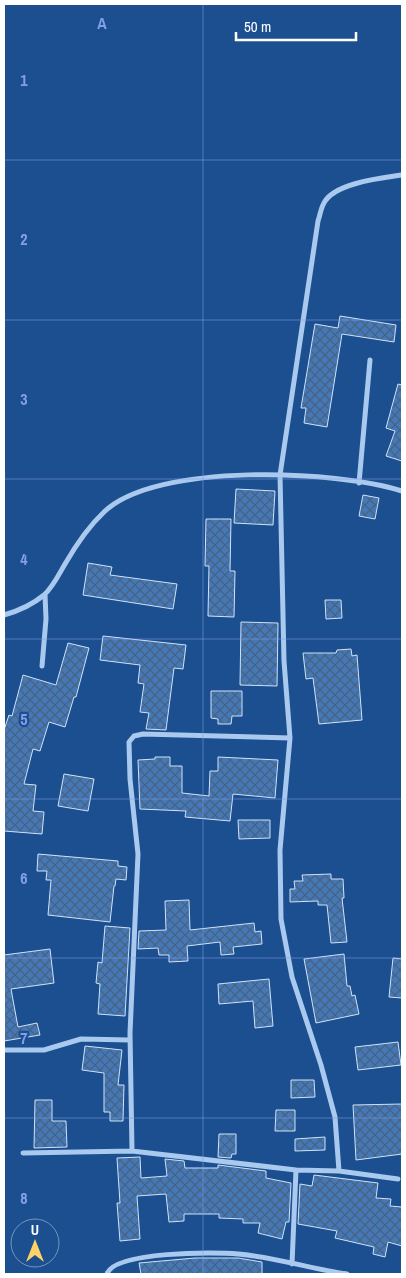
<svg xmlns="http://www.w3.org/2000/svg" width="406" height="1278" viewBox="0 0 406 1278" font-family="'Archivo Narrow',sans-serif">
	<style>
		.building { fill: url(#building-cross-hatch); stroke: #cfe3fa }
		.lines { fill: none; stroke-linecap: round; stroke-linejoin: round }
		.minor { stroke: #a9c9ee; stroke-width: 5 }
		.grid { fill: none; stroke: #839eea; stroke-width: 1; stroke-opacity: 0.55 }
		.grid-label { font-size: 16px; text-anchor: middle; font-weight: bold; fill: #839eea; stroke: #1b4f8f; stroke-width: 4.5; stroke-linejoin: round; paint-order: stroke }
	</style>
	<defs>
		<pattern id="building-cross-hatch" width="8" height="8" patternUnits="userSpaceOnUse" patternTransform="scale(1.25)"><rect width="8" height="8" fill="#4478b7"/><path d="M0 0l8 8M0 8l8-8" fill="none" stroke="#486282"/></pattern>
	</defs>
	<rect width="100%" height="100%" fill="#1b4f8f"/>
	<path class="building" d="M340,316L396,325L394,342L342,334L327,427L304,423L306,408H301L315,324L338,328Z
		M398,384L402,385V461L386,456L395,431L386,428Z
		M236,489L275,491L273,525L234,523Z
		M363,495L379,498L375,519L359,516Z
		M206,519H231L230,571H235L234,617L208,616L209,566H205Z
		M88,563L112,567L110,575L177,584L173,609L83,595Z
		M325,600H341L342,618L326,619Z
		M241,622L278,623L277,686L240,685Z
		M103,636L186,645L183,669L174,668L166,730L146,729L149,713L140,712L144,684L138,683L140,665L100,660Z
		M68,643L89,648L76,697H74L65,727L49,722L40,751L33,749L24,784L36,785L33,811L44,812L42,834L4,831V730L9,715L12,716L23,675L56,685Z
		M351,649L352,656L357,655L362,720L319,724L313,678L306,679L303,653H336L337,650Z
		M211,691H242V716H232L231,724H218V719L211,718Z
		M155,757H170V766H182V793L209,796L210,771H218V757L278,760L275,798L233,794L230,821L185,817L186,811L140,809L138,760L155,759Z
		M64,774L94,779L88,811L58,806Z
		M238,820H270V838L239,839Z
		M38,854L118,861V866L127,867L126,880L116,879L115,886H114L110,922L48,915L51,880H46L47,871H37Z
		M331,874V879H343L344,898H342L347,942L331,943L327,905H318V901L290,902V889H295L294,881H303L302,875Z
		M189,900L190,930L254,923L255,932L261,931L262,944L233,947L234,954L221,955L220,942L187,946L188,961L169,962V955H159L158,948L138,949L139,931L166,930L165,901Z
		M105,926L130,928L125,1016L98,1014L100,984L96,983L98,962L102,963Z
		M50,949L54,983L11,989L18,1027L37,1023L40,1035L4,1041V955Z
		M344,954L347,986H350L352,996L355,995L359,1014L316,1023L304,959Z
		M393,958L402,959V998L389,997Z
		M269,979L273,1026L255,1028L253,1001L219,1004L218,984Z
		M398,1042L401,1065L358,1070L355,1047Z
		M85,1046L122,1050L118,1085H124L123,1121H110V1112H104V1073L82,1070Z
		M291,1080H314L315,1097L291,1098Z
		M35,1100H52V1121H66L67,1147L34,1148Z
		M402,1104V1154L356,1160L353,1105Z
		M276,1110H295V1131H275Z
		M219,1134H236V1154H232L231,1158L218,1157Z
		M325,1137V1150L295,1151V1139Z
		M140,1157L141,1178L167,1176L165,1159L184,1161L185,1168H218V1165L266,1171V1178L291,1183L289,1222H286L282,1239L258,1233L260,1223H243V1219L219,1218V1214H184V1221L169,1222L166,1194L137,1196L140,1239L120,1241L117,1203H120L117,1158Z
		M314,1175L378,1183L376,1198L391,1199L390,1206L402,1207V1246L388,1242L385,1257L373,1254L374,1247L335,1238L337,1231L298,1224L300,1184L312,1186Z
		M195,1258H238L262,1262V1274H141L139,1263Z"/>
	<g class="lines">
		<path class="minor" d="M359,483L370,360
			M4,615C18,611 32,605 44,595C53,587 59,574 65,564C76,545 88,527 104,512C156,462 337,470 402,491
			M42,666L46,619L45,594
			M290,738L143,734L134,736L129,742L130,779L138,854L130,1033L132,1151L296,1170
			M4,1050H44L81,1039L130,1040
			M23,1153L132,1151
			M339,1171L398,1179
			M292,1264L296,1170L339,1171L335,1117L321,1065L292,977L281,919L280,850L290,738L284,661L280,475L318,221C320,215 321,208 324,203C334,183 382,178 402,175
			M107,1274C114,1251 216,1252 238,1254C275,1257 311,1269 347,1274"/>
	</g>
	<path class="grid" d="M203,4V1274M4,160H402M4,320H402M4,479H402M4,639H402M4,799H402M4,958H402M4,1118H402"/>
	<g class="grid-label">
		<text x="102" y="29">A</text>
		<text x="24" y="86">1</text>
		<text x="24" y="245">2</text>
		<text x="24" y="405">3</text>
		<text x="24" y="565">4</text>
		<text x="24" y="725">5</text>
		<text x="24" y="884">6</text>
		<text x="24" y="1044">7</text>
		<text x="24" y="1204">8</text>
	</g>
	<rect width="406" height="1278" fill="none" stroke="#ffffff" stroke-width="10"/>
	<g transform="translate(35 1243)"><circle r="24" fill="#1b4f8f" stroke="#7695bc"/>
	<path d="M0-4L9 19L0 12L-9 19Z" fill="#ffd166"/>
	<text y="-8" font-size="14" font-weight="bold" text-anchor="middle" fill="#ffffff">U</text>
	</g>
	<path d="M236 32v8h120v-8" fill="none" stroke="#ffffff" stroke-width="2.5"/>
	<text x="244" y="32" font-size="15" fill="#ffffff" stroke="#1b4f8f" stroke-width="4" paint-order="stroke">50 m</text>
</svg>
